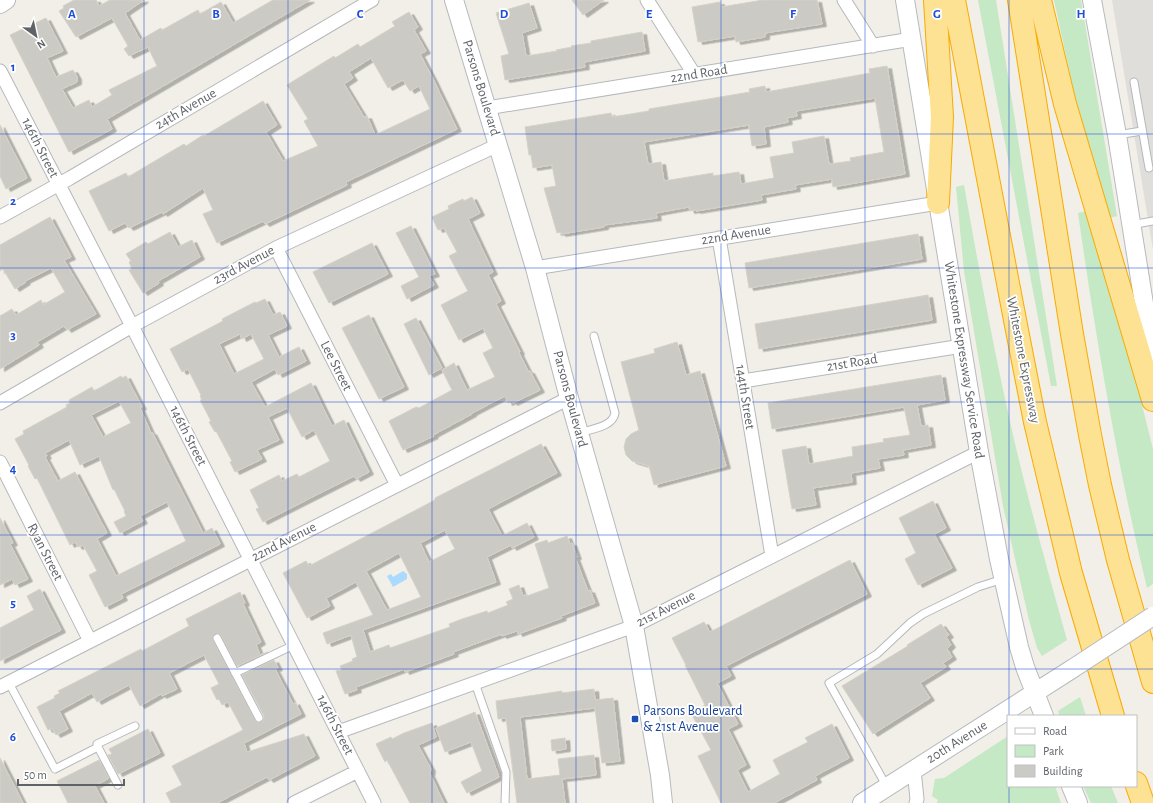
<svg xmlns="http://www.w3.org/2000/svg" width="1153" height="803" viewBox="0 0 1153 803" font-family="'Alegreya Sans',sans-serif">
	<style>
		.industrial { fill: #e0deda }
		.green { fill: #c5e8c5 }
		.water { fill: #aadaff }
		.building { fill: #cccac5; stroke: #d6d1c6; fill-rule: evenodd; filter: url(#shadow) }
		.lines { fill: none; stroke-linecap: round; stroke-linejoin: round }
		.lane-casing { stroke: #b5b8bc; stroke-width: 9 }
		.street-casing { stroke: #b5b8bc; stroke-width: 15 }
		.secondary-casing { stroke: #b6babf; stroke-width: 20 }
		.highway-casing { stroke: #f9ab00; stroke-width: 24 }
		.lane { stroke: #fff; stroke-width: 7 }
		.street { stroke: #fff; stroke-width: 13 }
		.secondary { stroke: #fff; stroke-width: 18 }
		.highway { stroke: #fde293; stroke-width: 22 }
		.secondary-bridge-casing { stroke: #b6babf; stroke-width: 20; stroke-linecap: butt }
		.secondary-bridge { stroke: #fff; stroke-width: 18 }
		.grid { fill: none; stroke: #1d4ed8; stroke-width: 1; stroke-opacity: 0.55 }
		.transit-dot { fill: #1a4fb4; stroke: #fff; stroke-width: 1.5 }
		.labels { text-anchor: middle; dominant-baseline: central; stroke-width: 3.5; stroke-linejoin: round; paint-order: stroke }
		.street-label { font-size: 14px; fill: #5f6368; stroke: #fff }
		.transit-label { font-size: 14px; fill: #164399; stroke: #fff; text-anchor: start }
		.grid-label { font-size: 13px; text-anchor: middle; font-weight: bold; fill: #1d4ed8; stroke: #fff; stroke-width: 3.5; stroke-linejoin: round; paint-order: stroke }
	</style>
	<defs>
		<filter id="shadow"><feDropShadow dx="4.5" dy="2.5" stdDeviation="0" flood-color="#0004"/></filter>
	</defs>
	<rect width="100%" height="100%" fill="#f1efe8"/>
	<path class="industrial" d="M1112,0H1153V250Z"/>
	<path class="green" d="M978,0H996L1057,386H1051Z
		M1054,0H1081L1117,216L1109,218L1073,88Z
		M964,185C979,269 994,352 1013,435C1029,504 1048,572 1067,640L1042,656L1037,648L1029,620L1003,506L964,271L956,187Z
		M1087,211L1139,393L1153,449V584L1147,588C1117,464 1096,339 1078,213Z
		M1080,697L1086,716H1060L1058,711Z
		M1008,736V786H1055L1061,803H937L938,800L932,796L935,779L944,778Z
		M1083,786H1111L1118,803H1091Z"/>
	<path class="water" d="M403,571L407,574V579L393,587L387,576L391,574L393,577Z"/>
	<path class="building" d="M74,0H96L99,6L110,0H144L125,13L140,40L161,28L162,30L198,10L200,14L221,2L233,23L273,0H310L107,119L112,129L69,152L10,35L46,18L63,51L47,58L56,77L73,70L77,77V82L62,89L73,108L89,100L92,107L112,95L109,90L157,66L148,47L129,56L124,49L128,46L112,18L76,37L59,11L64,8L63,6Z
		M572,0H604L583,15Z
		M763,0H817L822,24L765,33V37L736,42L735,36L698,42L692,7L720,2L721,7Z
		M529,3L537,28L522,33L526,56L557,51L556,50L572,47L571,46L591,43V41L642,32L645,51L584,62L585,67L505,80L501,56L509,54L496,13Z
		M409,12L418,27L414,30L426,51L420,54L433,79L457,129L346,182L347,185L265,224L263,221L217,243L203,214L213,210L203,188L163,214L162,212L129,228L125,223L109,231L89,191L126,173L128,177L165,155L184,144L186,146L203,135L204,136L263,101L277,125L266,132L283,161L318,146L304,121L308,119L287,85L334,56L335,58L358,44L360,47L395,26L392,22ZM371,58L388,88L403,80L410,91L419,86L430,109L375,135L367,116L364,117L344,84L353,78L349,72Z
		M887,66L905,174L833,187L832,179L795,185L796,189L761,195L762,200L696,211V210L690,211L689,207L656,213L657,218L604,225V227L561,234V232L557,233L544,188L556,186L552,165L533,168L531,155H529L525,127L611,113L612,117L649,111V109L750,92L749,89L765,86L766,92L870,73L869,69ZM875,98L884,152L850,158L851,161L829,164L824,136L792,142L794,153L770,157L774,178L741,184L739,172L713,176V173L664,181L661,162L648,164L644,142L749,125L752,146L766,144L764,127L788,122L787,118L797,116L796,111Z
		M0,125L27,178L6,189L0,176Z
		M472,197L480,213L468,219L493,272L488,275L501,301L496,304L520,352L519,353L528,371H530L540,390L513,403L512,401L508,403L505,396L472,413V414L433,435L434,436L403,450L389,421L416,407L419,408L452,390L442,370L454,363L467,390L495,377L483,353L493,348L483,328L459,340L441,305L468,291L449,256L457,252L444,228L438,230L432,217L449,209L448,206L463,199L464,201Z
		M50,217L71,257L64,260L96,314L67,330L64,326L37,342L39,345L0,369V316L12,309L16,315L41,300L43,305L65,292L51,268L25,281L26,282L15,289L3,269L0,271V245Z
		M411,226L435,274L429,276L434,285L407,299L401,286L419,277L396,233Z
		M170,232L178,247L192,240L200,257L158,281L159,283L143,293L129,270L132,269L129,262L131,261L126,254L146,242L148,244Z
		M918,234L922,259L749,288L745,263Z
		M372,243L388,274L329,303L313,272Z
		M928,295L932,320L759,349L755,324Z
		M265,299L273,315L280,312L287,326L268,335L279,357L299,347L306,361L278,375L275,369L251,382L265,407L311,383L332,426L344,420L369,472L356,479L354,476L263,522L256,509L259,508L250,490L279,475L282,481L297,474L299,477L330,461L314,430L302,437L287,408L268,417L279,440L257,450L262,459L235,472L230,462L232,461L216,431L215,432L209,422L211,421L200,400H202L200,396L201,395L188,369L182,372L170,349L223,321L222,319L255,302L256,303ZM240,334L242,339L251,334L264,359L234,374L219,344Z
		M369,315L404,387L379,399L342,328Z
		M416,318L442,368L429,375L404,324Z
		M677,342L686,375L700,371L726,466L654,485L649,466L632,461L626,455L624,447L626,439L631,434L639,430L621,362L655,353L654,349Z
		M941,375L945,400L917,405L921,426L928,425L931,445L903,450L904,455L878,459L880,468L851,473L852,482L813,488L816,505L792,509L782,450L806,446L809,464L853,456L852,447L884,442L883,439L910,435L904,407L772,429L768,403Z
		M121,376L122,378L126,376L142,407L140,408L151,433L152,432L203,533L212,528L220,544L121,594L123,598L105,607L89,575L97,571L83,545L78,547L75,542L70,545L37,478L35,479L28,466L29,465L15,439L24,434L23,431L67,407L66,405L70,403L69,400L92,387L94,391ZM119,401L131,423L103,437L91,415ZM69,440L80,465L99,456L113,490L114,489L125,511H124L126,516L114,522L120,533L143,521L140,516L167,502L186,541L116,576L97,539L107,533L75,472L58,481L45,457L47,456L45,453Z
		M541,444L557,473L488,509L502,536L527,523L534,537L512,548L511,545L487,557L496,582L363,630L370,652L389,645L390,648L450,627L449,624L462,619L487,611L488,613L508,605L506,602L513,599L509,589L519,585L523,596L527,594V596L549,588L535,544L547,540L548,543L567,536L570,544L572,543L577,557H575L588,591L590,590L595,603L561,616L562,618L518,634L517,631L502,636V634L453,652L454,654L405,672L404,669L356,687L357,690L345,694L336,671L342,670L340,666L353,661L352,659L357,657L351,635L327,644L323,633L373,615L356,582L326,598L330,606L307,618L283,573L306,561L309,566L435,500V498ZM445,530L455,549L429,562L420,543ZM399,553L421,597L387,610L366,571Z
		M933,501L946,528L934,534L952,568L918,585L905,559L916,553L899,518Z
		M0,518L13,543L10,544L28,579L15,585L12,579L0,585Z
		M850,560L867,594L726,666L731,676L717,683L738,724L728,729L746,765L737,770L748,792L780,774L773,760L808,742L805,738L832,724L849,758L815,776L817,780L774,803H721L698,756L711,750L691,713L705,705L685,665H686L672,638L704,622L710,632Z
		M40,589L61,630L0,661V628L34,610L27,596Z
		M240,592L245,603L243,604L261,642L256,645L260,655L268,652L237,666L220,634H214L212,637L213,640L256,722H262L264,719V716L242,675L274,660L278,668L275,669L293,704L295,702L301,714L244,743L247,752L304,734L315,756L269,780L267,777L217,803H171L166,793L182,785L172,766L243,730L228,702L222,705L219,699L217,700L211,688L219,684L204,655L169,673L177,689L162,696L161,694L140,706L129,685L97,702L92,693L59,711L68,729L56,735L52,728L48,730L37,707L55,698L54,696L60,693L58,691L141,649L142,651L189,626L186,619Z
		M941,624L949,635L946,637L951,645L947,649L952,657L943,663L946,667L920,683L930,698L873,734L842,686L908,646L907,645Z
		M594,689L595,700L613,698L620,761L602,763L595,708L520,717L527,779L560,775L558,759L594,755L596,775L562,779L565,803H517L506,718L498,719L496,701L562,691V693Z
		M475,712L499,777L467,793L461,782L482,771L471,742L445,752L436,728Z
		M432,723L436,737L418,745L431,769L430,774L444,803H410L387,760L385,762L376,744L391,737L392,739L404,733Z
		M148,729L160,753L118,774L108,755L112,754L109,749Z
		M565,738L566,749L552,751L551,740Z
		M0,758L23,803H0Z
		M99,760L109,778L95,786L104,803H68L57,781Z"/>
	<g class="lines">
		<defs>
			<path id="lane" d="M1134,82L1149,168
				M1117,135L1142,131
				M1131,225L1153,221
				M579,433C591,429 613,427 615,413L594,336
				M217,638L259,718
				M235,673L294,645
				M9,683L55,769L98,747L118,785
				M475,683L506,772L505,803
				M98,747L97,744L135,726
				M887,787L829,683L877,654L910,623L923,614L978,587L1003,579"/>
			<path id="street" d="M647,0L694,74
				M844,0L873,46
				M0,71L132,326L374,803
				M487,108L912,39
				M0,217L70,178L372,0
				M719,238L772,556
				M276,248L397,485
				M535,268L938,203
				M743,381L962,346
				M0,403L132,326L276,248L498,145
				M0,462L90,641
				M0,687L569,398
				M338,732L634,626L979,452
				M914,770L917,799L916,803
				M294,803L358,771"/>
			<path id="secondary" d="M454,0L535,268L569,398L634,626L660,775L663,803
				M905,0L979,452L999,559L1019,647L1025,667L1044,716
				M1092,0L1117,135L1153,360
				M0,4L6,0
				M1071,786L1078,803
				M862,803L1072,669"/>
			<path id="highway" d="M935,0L942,117L938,203
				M954,0L1015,320L1035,422L1071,573L1113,716
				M1019,0L1072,334L1090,435L1100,485L1118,560L1153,682
				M1040,0L1065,104L1153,400
				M1136,783L1143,803"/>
		</defs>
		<use href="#lane" class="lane-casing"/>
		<use href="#street" class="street-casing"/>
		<use href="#secondary" class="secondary-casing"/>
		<use href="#highway" class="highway-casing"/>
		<use href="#lane" class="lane"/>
		<use href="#street" class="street"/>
		<use href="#secondary" class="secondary"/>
		<use href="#highway" class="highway"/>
		<defs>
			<path id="secondary-bridge" d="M1072,669L1153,616"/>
		</defs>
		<use href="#secondary-bridge" class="secondary-bridge-casing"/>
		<use href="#secondary-bridge" class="secondary-bridge"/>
	</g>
	<path class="grid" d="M144,0V803M288,0V803M432,0V803M576,0V803M721,0V803M865,0V803M1009,0V716M0,134H1153M0,268H1153M0,402H1153M0,535H1153M0,669H1153M1009,786V803"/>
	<rect class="transit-dot" x="631" y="715" width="8" height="8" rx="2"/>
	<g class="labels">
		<g class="street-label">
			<text transform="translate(699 74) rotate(-9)">22nd Road</text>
			<text transform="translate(481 88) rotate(73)">Parsons Boulevard</text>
			<text transform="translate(186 109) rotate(-30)">24th Avenue</text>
			<text transform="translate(40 148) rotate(63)">146th Street</text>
			<text transform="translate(736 235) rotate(-9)">22nd Avenue</text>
			<text transform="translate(244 265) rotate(-28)">23rd Avenue</text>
			<text transform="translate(964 360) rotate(81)">Whitestone Expressway Service Road</text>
			<text transform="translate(1023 360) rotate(79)">Whitestone Expressway</text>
			<text transform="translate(852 363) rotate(-9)">21st Road</text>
			<text transform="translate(336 366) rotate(63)">Lee Street</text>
			<text transform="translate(745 397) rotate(81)">144th Street</text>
			<text transform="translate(570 399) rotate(75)">Parsons Boulevard</text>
			<text transform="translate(188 436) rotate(63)">146th Street</text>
			<text transform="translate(284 542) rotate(-27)">22nd Avenue</text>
			<text transform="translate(45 552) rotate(63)">Ryan Street</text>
			<text transform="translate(666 609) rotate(-27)">21st Avenue</text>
			<text transform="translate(335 725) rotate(63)">146th Street</text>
			<text transform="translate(957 742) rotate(-32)">20th Avenue</text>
		</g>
		<g class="transit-label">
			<text x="643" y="711">Parsons Boulevard<tspan x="643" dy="16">&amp; 21st Avenue</tspan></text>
		</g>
	</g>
	<g class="grid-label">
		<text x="72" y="18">A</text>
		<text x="216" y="18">B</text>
		<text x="360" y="18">C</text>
		<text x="504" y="18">D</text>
		<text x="649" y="18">E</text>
		<text x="793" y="18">F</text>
		<text x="937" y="18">G</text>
		<text x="1081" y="18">H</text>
		<text x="13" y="71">1</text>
		<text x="13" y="205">2</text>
		<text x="13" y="339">3</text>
		<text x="13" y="473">4</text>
		<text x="13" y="607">5</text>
		<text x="13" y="741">6</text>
	</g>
	<rect x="1007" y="715" width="130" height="72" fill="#ffffff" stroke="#bfc1c3"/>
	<rect x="1015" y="728" width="20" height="6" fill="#ffffff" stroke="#bfc1c3"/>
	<text x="1043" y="735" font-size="12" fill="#5f6368">Road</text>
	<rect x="1015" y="745" width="20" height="12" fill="#c5e8c5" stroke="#bfc1c3"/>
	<text x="1043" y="755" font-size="12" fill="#5f6368">Park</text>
	<rect x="1015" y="765" width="20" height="12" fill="#cccac5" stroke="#bfc1c3"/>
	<text x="1043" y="775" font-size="12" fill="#5f6368">Building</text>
	<g transform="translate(36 36) rotate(147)" stroke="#ffffff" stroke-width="3" paint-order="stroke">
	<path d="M0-3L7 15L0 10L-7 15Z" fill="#5f6368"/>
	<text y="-6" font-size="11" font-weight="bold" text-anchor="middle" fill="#5f6368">N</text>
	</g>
	<path d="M18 779v6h106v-6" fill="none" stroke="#5f6368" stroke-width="2"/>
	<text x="24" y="779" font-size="12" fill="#5f6368" stroke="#ffffff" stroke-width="3" paint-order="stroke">50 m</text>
</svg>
